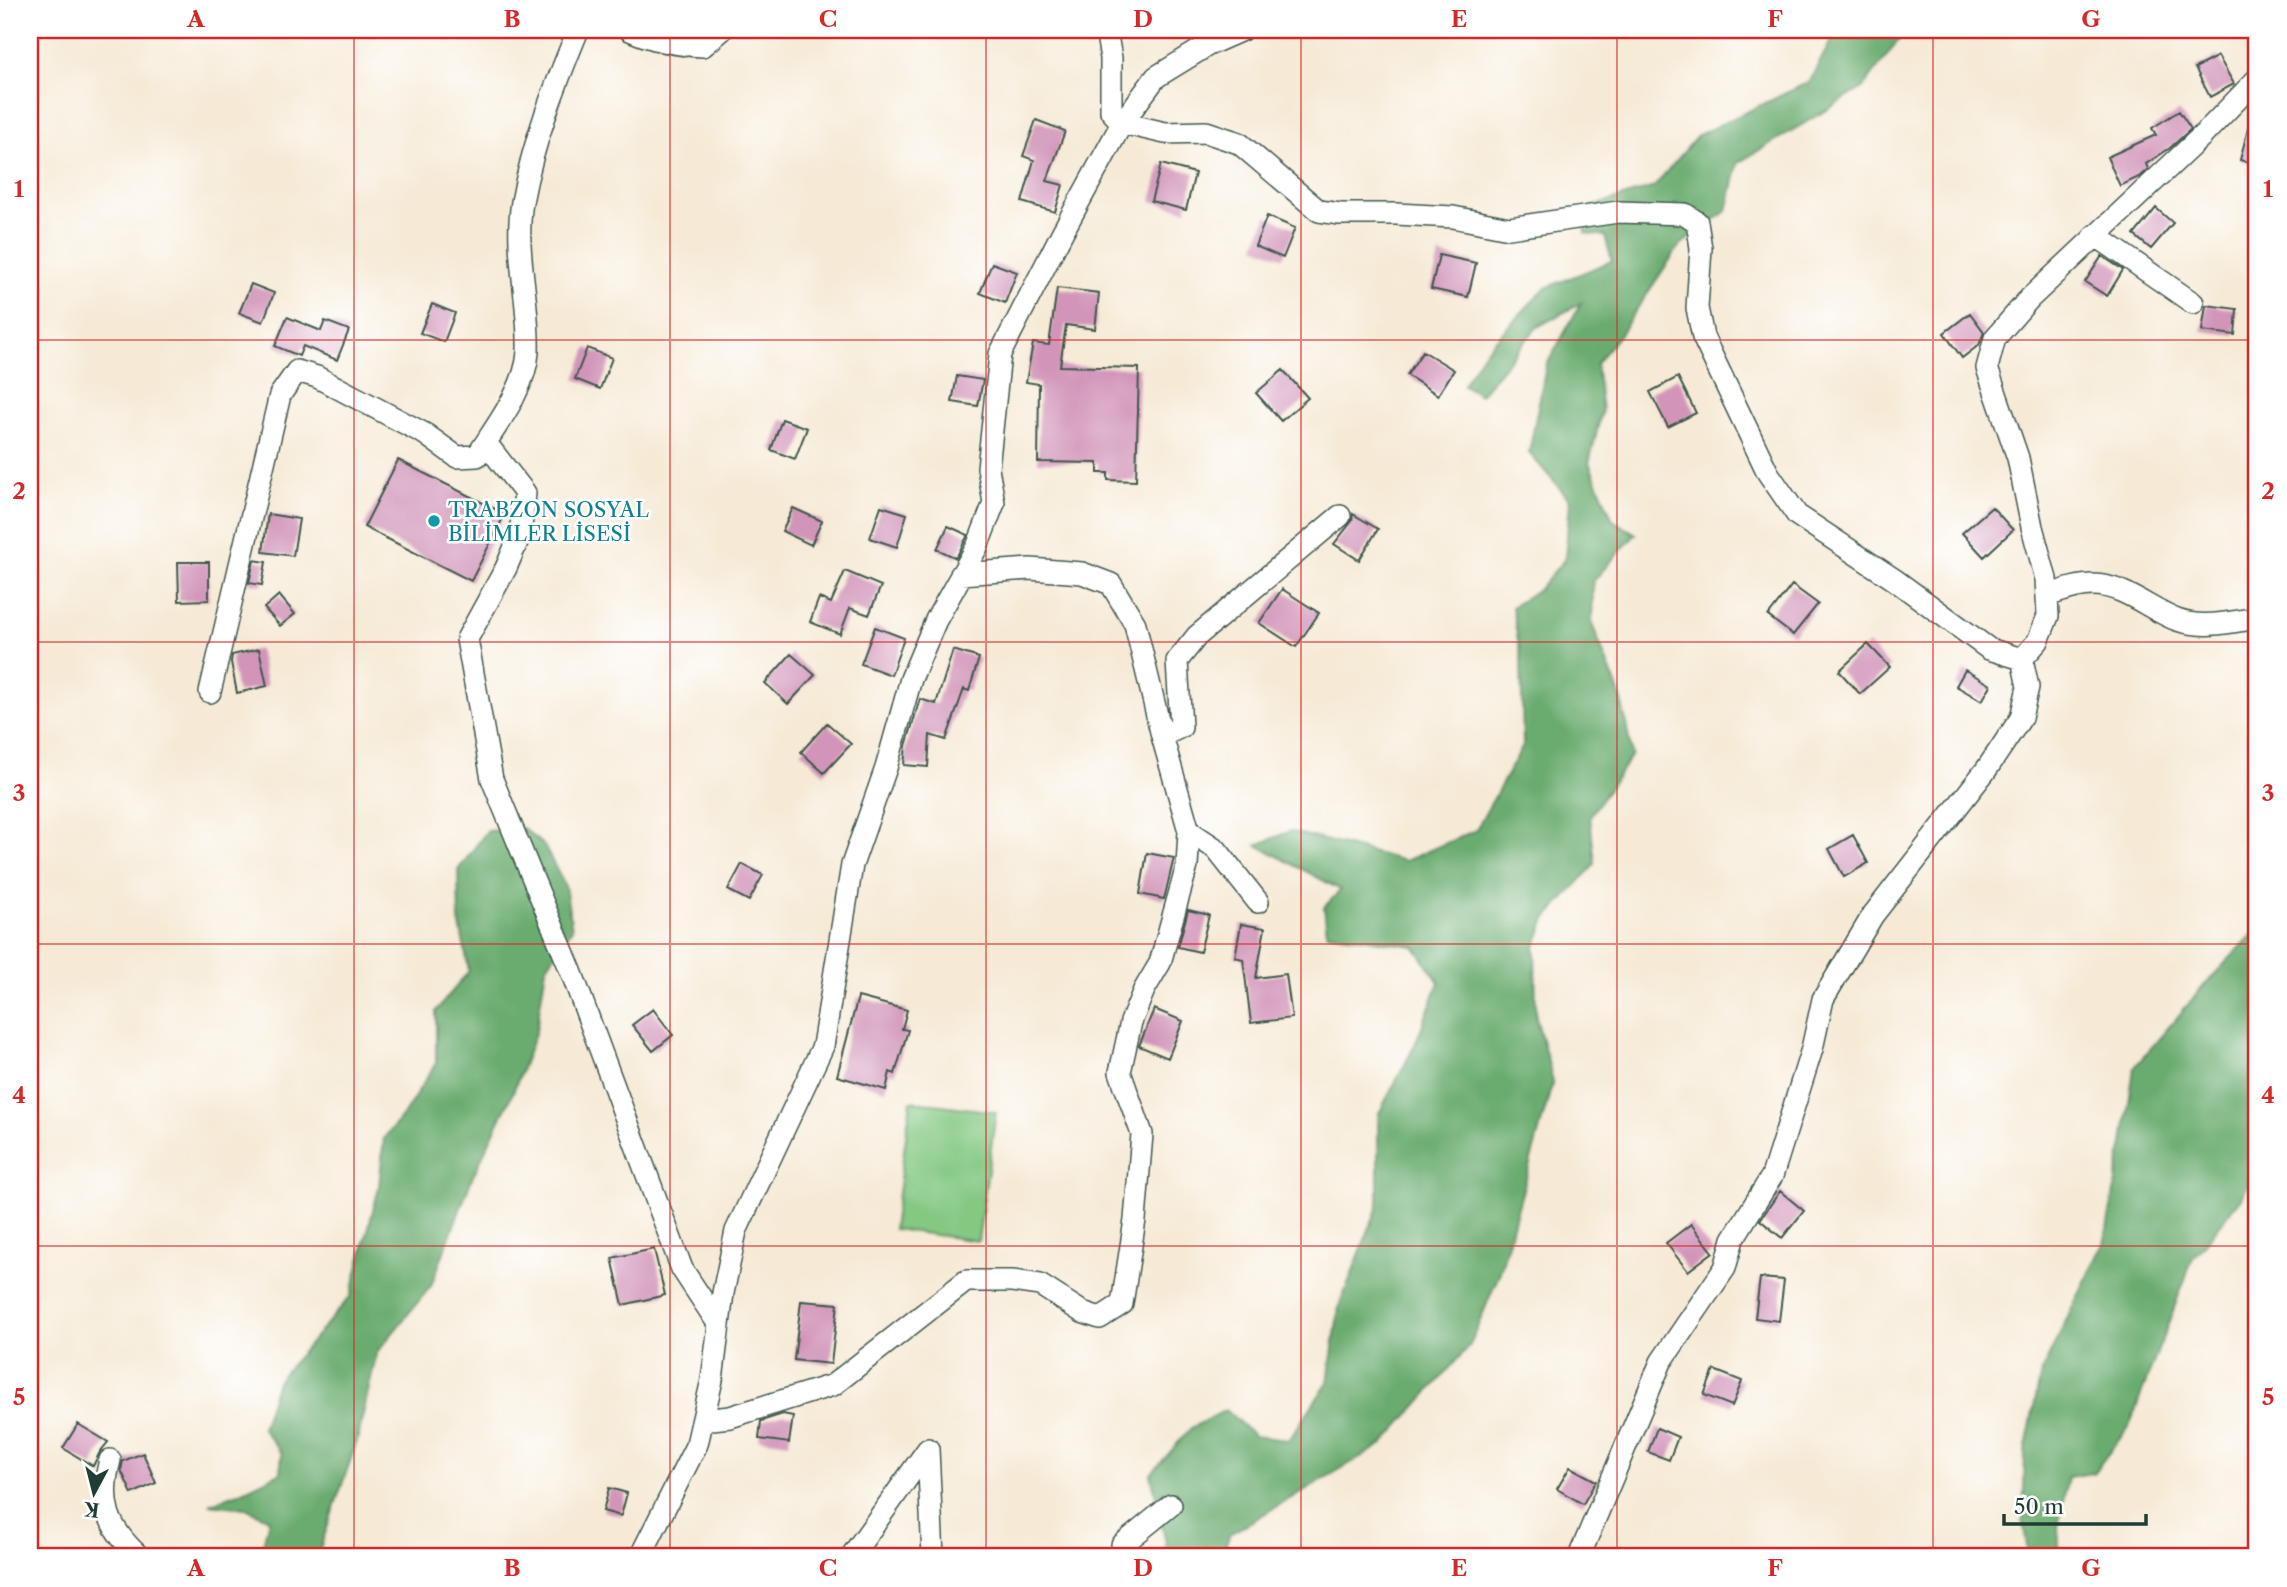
<svg xmlns="http://www.w3.org/2000/svg" width="2287" height="1587" viewBox="0 0 2287 1587" font-family="'Libre Caslon Text',serif">
	<style>
		.green { fill: #84c882; stroke: #52825b; stroke-width: 2 }
		.forest { fill: #6bac70; stroke: #457452; stroke-width: 2 }
		.building { fill: #d295b9 }
		.lines { fill: none; stroke-linecap: round; stroke-linejoin: round }
		.street-casing { stroke: #3f574c; stroke-width: 24 }
		.street { stroke: #fff; stroke-width: 21 }
		.grid { fill: none; stroke: #d62828; stroke-width: 2; stroke-opacity: 0.55 }
		.culture-dot { fill: #0f9aa8; stroke: #fff; stroke-width: 2.5 }
		.labels { text-anchor: middle; dominant-baseline: central; stroke-width: 5; stroke-linejoin: round; paint-order: stroke }
		.culture-label { font-size: 21px; fill: #0d838f; stroke: #fff; text-anchor: start }
		.neatline { fill: none; stroke: #d62828; stroke-width: 2.5 }
		.grid-label { font-size: 23px; text-anchor: middle; font-weight: bold; fill: #d62828 }
	</style>
	<rect width="100%" height="100%" fill="#fff"/>
	<filter id="ink" filterUnits="userSpaceOnUse"><feTurbulence type="fractalNoise" baseFrequency=".0143" numOctaves="2"/><feDisplacementMap in="SourceGraphic" scale="14" xChannelSelector="R" yChannelSelector="G"/><feConvolveMatrix kernelMatrix="1 2 1 2 8 2 1 2 1" color-interpolation-filters="sRGB"/></filter>
	<filter id="wash" filterUnits="userSpaceOnUse"><feTurbulence type="fractalNoise" baseFrequency=".00686" numOctaves="4" result="noise"/><feDisplacementMap in="SourceGraphic" scale="28" xChannelSelector="R" yChannelSelector="G"/><feGaussianBlur stdDeviation="1.57" result="paint"/><feColorMatrix in="noise" values="0 0 0 0 0 0 0 0 0 0 0 0 0 0 0 0 0 1.4 0 .05"/><feComposite in="paint" operator="in"/></filter>
	<g filter="url(#wash)">
		<rect width="100%" height="100%" fill="#f6ead6"/>
		<path class="green" d="M911,1101L996,1112L978,1241L893,1229Z"/>
		<path class="forest" d="M1837,30H1906L1863,88L1738,163L1727,211L1680,245L1620,334L1596,364L1602,410L1589,463L1613,520L1636,534L1593,581L1592,624L1621,698L1632,755L1590,816L1595,864L1546,919L1535,947L1536,1017L1553,1081L1500,1272L1470,1345L1383,1444L1230,1534L1221,1557H1162L1166,1543L1151,1474L1191,1428L1226,1410L1254,1436L1289,1440L1328,1382L1339,1307L1378,1206V1115L1414,1047L1439,982L1414,946L1327,933L1324,907L1341,890L1257,845L1290,831L1405,861L1476,830L1523,746L1521,657L1512,607L1539,589L1565,559L1570,500L1529,453L1546,366L1581,303L1537,327L1480,395L1463,385L1483,353L1545,288L1612,261L1605,236L1585,233L1588,208L1654,187L1698,135L1809,82Z
			M523,828L544,846L565,886L572,929L546,968L536,1031L513,1092L472,1178L431,1286L377,1352L357,1441L317,1557H260L269,1519L246,1508L209,1504L239,1493L280,1473L282,1454L262,1428L277,1381L351,1296L379,1187L384,1138L402,1117L436,1063V1011L469,971L459,920L458,870L487,831Z
			M2257,930V1169L2241,1198L2193,1258L2129,1427L2093,1473L2068,1477L2058,1527L2060,1557H2029L2023,1521L2025,1452L2041,1372L2105,1240L2123,1144L2134,1068L2208,981Z"/>
		<g id="blocks">
			<path class="building" d="M2218,56L2234,84L2210,97L2195,68Z
				M2179,111L2191,129L2170,148L2146,164L2148,169L2139,177L2120,186L2107,157L2156,135L2152,128Z
				M2252,113L2257,114V165L2240,160Z
				M1036,120L1065,131L1047,181L1063,185L1055,212L1022,202L1034,160L1023,156Z
				M1161,164L1195,173L1186,210L1151,201Z
				M2156,208L2173,223L2151,249L2134,235Z
				M1267,216L1295,228L1283,258L1255,246Z
				M1439,255L1476,263L1468,297L1431,289Z
				M2102,256L2123,270L2107,296L2085,282Z
				M992,263L1017,272L1005,303L980,293Z
				M251,284L274,293L263,322L239,313Z
				M1057,288L1099,293L1095,329L1066,325L1060,366L1139,368L1136,481L1108,480V473H1098V463L1038,462L1039,384L1026,382L1033,343L1049,345Z
				M432,304L455,313L444,342L420,333Z
				M2206,305L2237,309L2235,335L2202,331Z
				M1970,313L1984,332L1979,345L1962,358L1944,333Z
				M287,317L321,331L325,321L349,330L337,360L303,346L299,356L275,346Z
				M587,348L612,358L600,389L575,379Z
				M1423,351L1454,370L1438,395L1407,375Z
				M1283,370L1308,398L1281,421L1256,393Z
				M957,376L983,380L978,406L952,402Z
				M1678,377L1696,413L1668,427L1650,392Z
				M782,419L807,428L795,459L771,450Z
				M398,460L505,514L471,581L364,527Z
				M881,506L907,514L897,547L870,538Z
				M1992,507L2013,530L1984,557L1962,533Z
				M793,508L822,521L811,545L782,531Z
				M268,514L299,519L293,556L263,552Z
				M1353,514L1378,529L1359,560L1334,544L1352,521Z
				M948,526L968,535L956,558L937,549Z
				M254,560L266,562L262,585L249,583Z
				M178,562H209V600L179,601Z
				M845,571L881,586L869,615L850,608L840,634L810,622L819,598L831,603Z
				M1792,585L1818,604L1793,635L1768,616Z
				M1282,589L1319,613L1296,647L1259,623Z
				M279,595L295,614L280,626L264,608Z
				M875,627L904,638L891,675L861,664Z
				M1868,644L1890,667L1860,694L1839,671Z
				M259,649L267,686L237,693L231,662L232,655Z
				M953,650L979,658L969,691L964,689L946,740L930,735L928,767L904,765L906,746L920,699L936,704Z
				M791,654L815,675L788,704L765,683Z
				M1965,670L1991,685L1982,701L1956,686Z
				M827,723L851,744L824,773L801,752Z
				M1853,835L1868,863L1844,877L1829,849Z
				M1147,853L1174,858L1164,899L1140,894Z
				M742,864L763,875L749,901L728,890Z
				M1188,910L1209,915L1200,952L1178,947Z
				M1241,924L1265,928L1256,978L1286,974L1292,1018L1251,1023L1243,959L1235,957Z
				M858,997L907,1010L902,1029L908,1030L895,1074L890,1072L886,1090L837,1076Z
				M653,1009L673,1035L653,1051L632,1025Z
				M1154,1009L1183,1021L1168,1058L1139,1046Z
				M1780,1191L1804,1211L1782,1238L1760,1220Z
				M1691,1224L1713,1252L1688,1271L1666,1243Z
				M654,1249L665,1295L623,1305L612,1258Z
				M1760,1278L1784,1280L1779,1321L1755,1318Z
				M801,1301L838,1304L831,1364L794,1360Z
				M1714,1370L1742,1381L1732,1406L1704,1395Z
				M783,1414L793,1416L789,1443L759,1439L761,1421Z
				M78,1424L108,1442L100,1452L93,1466L63,1448Z
				M1657,1428L1678,1437L1669,1460L1648,1452Z
				M143,1453L156,1483L132,1494L121,1470L123,1461Z
				M1570,1467L1596,1481L1583,1504L1557,1489Z
				M609,1488L627,1493L621,1516L603,1511Z"/>
		</g>
	</g>
	<g filter="url(#ink)">
		<use href="#blocks" fill-opacity="0" stroke="#3f574c" stroke-width="2"/>
		<g class="lines">
			<defs>
				<path id="street" d="M630,30C654,41 677,45 703,46L722,30
					M1106,30L1111,58V111L1122,123L1165,133L1206,132L1239,143L1319,211L1340,214H1396L1453,217L1509,228L1618,212L1685,214L1697,222L1701,248L1697,308L1703,337L1768,473L1797,515L1895,580L1989,649L2022,659
					M2095,235L2193,303
					M486,443L525,493L520,535L506,568L467,639L492,779L571,971L682,1269L719,1325
					M2047,596C2062,591 2077,585 2093,585C2124,585 2150,610 2177,620C2202,629 2232,622 2257,618
					M210,692L280,395L297,371L317,377L425,434L457,457L477,456C496,426 526,388 528,352C530,302 514,251 522,202C533,142 555,86 578,30
					M1162,736L1181,727L1177,661L1197,636L1340,516
					M1189,831L1216,849L1258,902
					M703,1420L730,1417L833,1385L966,1281H1012L1040,1285L1082,1312L1100,1318L1122,1304L1135,1220L1142,1134L1120,1072L1131,1022L1144,990L1160,963L1187,866L1189,831L1162,736L1135,624L1111,584L1082,573L1030,569L961,574
					M110,1460C99,1502 107,1528 140,1557
					M640,1557L697,1444L712,1380L723,1293L736,1231L823,1046L852,865L886,768L911,679L936,620L977,547L994,503L988,468L1000,354L1062,233L1122,123L1156,77L1208,45L1242,30
					M851,1557L928,1449L933,1557
					M1123,1557L1122,1545L1171,1505
					M1579,1557L1661,1362L1725,1268L1733,1239L1772,1176L1812,1049L1823,999L1873,915L1986,770L2021,718L2028,687L2022,659L2038,641L2048,616L2046,579L2032,527L2018,458L1987,368L1995,338L2029,299L2203,135L2257,79"/>
			</defs>
			<use href="#street" class="street-casing"/>
			<use href="#street" class="street"/>
		</g>
	</g>
	<path class="grid" d="M354,30V1557M670,30V1557M986,30V1557M1301,30V1557M1617,30V1557M1933,30V1557M30,340H2257M30,642H2257M30,944H2257M30,1246H2257"/>
	<circle class="culture-dot" cx="434" cy="521" r="7"/>
	<g class="labels">
		<g class="culture-label">
			<text x="448" y="509">TRABZON SOSYAL<tspan x="448" dy="24">BİLİMLER LİSESİ</tspan></text>
		</g>
	</g>
	<rect width="2287" height="1587" fill="none" stroke="#fff" stroke-width="77"/>
	<g transform="translate(94 1493) rotate(187)" stroke="#ffffff" stroke-width="5" paint-order="stroke">
	<path d="M0-5L12 26L0 18L-12 26Z" fill="#1f3d34"/>
	<text y="-10" font-size="19" font-weight="bold" text-anchor="middle" fill="#1f3d34">K</text>
	</g>
	<path d="M2004 1514v10h142v-10" fill="none" stroke="#1f3d34" stroke-width="3.5"/>
	<text x="2014" y="1514" font-size="21" fill="#1f3d34" stroke="#ffffff" stroke-width="5" paint-order="stroke">50 m</text>
	<rect x="38" y="38" width="2210" height="1510" class="neatline"/>
	<g class="grid-label">
		<text x="196" y="27">A</text>
		<text x="512" y="27">B</text>
		<text x="828" y="27">C</text>
		<text x="1143" y="27">D</text>
		<text x="1459" y="27">E</text>
		<text x="1775" y="27">F</text>
		<text x="2091" y="27">G</text>
		<text x="19" y="197">1</text>
		<text x="2268" y="197">1</text>
		<text x="19" y="499">2</text>
		<text x="2268" y="499">2</text>
		<text x="19" y="801">3</text>
		<text x="2268" y="801">3</text>
		<text x="19" y="1103">4</text>
		<text x="2268" y="1103">4</text>
		<text x="19" y="1405">5</text>
		<text x="2268" y="1405">5</text>
		<text x="196" y="1576">A</text>
		<text x="512" y="1576">B</text>
		<text x="828" y="1576">C</text>
		<text x="1143" y="1576">D</text>
		<text x="1459" y="1576">E</text>
		<text x="1775" y="1576">F</text>
		<text x="2091" y="1576">G</text>
	</g>
</svg>
